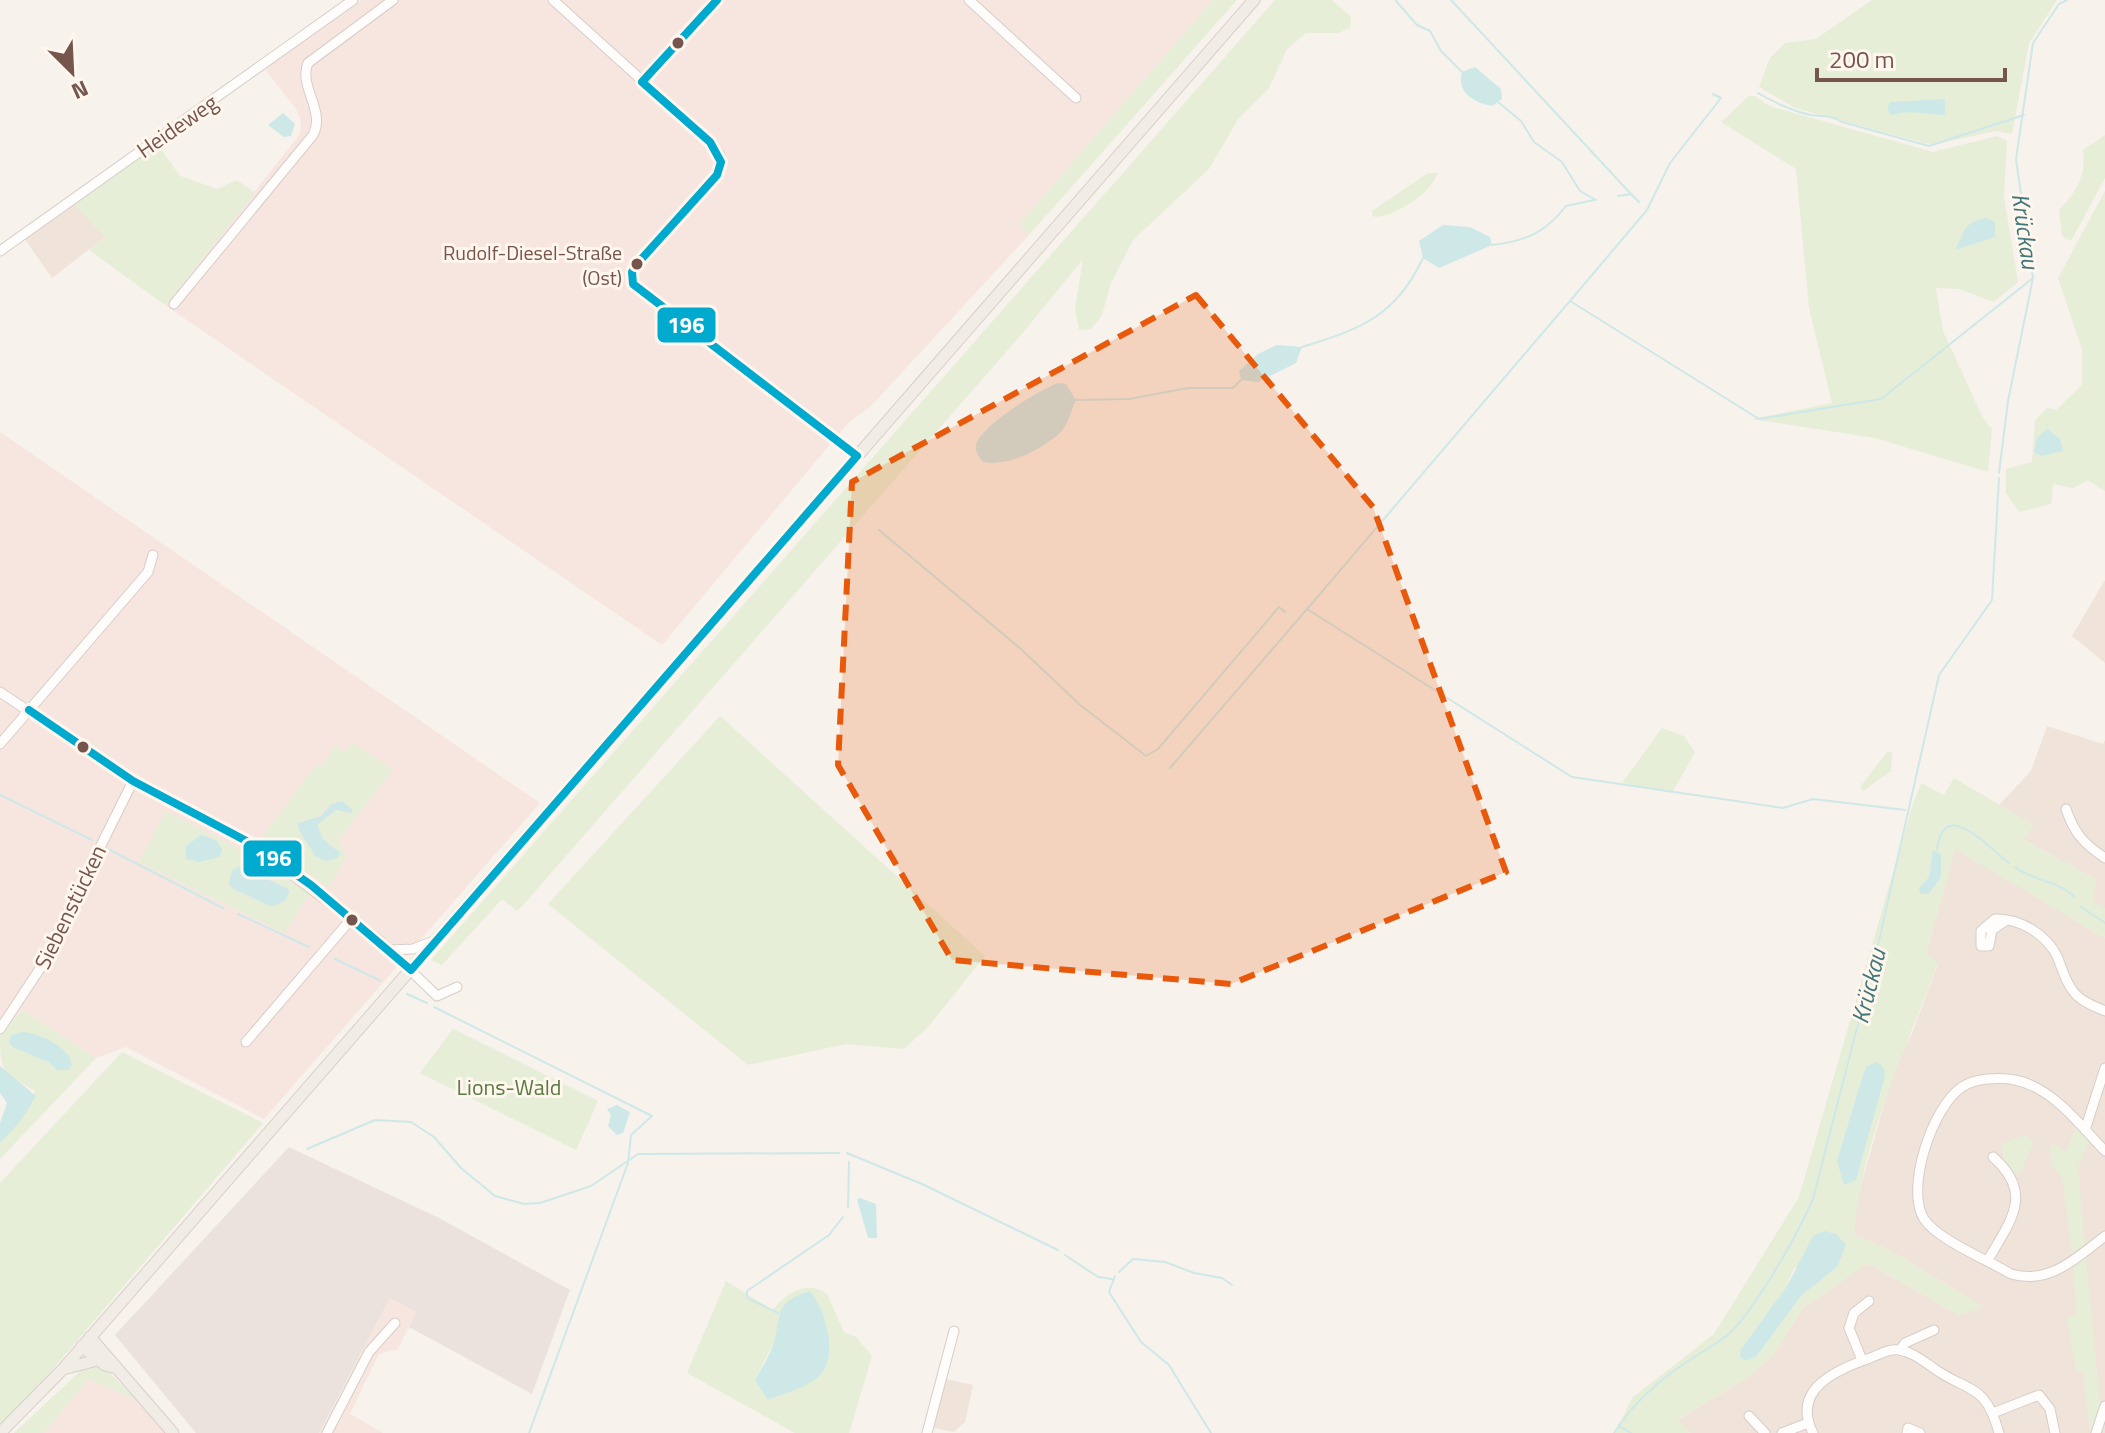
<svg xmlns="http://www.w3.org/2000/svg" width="2105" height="1433" viewBox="0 0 2105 1433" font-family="'Titillium Web',sans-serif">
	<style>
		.residential { fill: #f0e4da }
		.commercial { fill: #f7e6e0 }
		.industrial { fill: #ebe2dd }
		.green { fill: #e6eed7; fill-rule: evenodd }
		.water { fill: #cee8e8 }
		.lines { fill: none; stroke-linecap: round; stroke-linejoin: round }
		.stream { stroke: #cee8e8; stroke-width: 2 }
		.minor-casing { stroke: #d6cdc8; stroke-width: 11 }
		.major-casing { stroke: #d8cfca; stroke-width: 13 }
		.minor { stroke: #fefdfc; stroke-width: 9 }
		.major { stroke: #f2ece6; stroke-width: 11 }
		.bus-1-casing { stroke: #fff6ee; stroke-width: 14 }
		.bus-1 { stroke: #00a9ce; stroke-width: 8 }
		.marked { fill: #e8590c; fill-opacity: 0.2; stroke: #e8590c; stroke-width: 6; stroke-dasharray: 16 10; stroke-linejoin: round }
		.bus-dot { fill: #76564c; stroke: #fff6ee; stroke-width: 3 }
		.labels { text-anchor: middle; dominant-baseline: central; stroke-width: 6; stroke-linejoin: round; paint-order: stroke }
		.bus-label { font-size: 20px; fill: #76564c; stroke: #fff6ee; text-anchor: end }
		.street-label { font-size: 22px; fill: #76564c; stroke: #fff6ee }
		.park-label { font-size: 22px; fill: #5a7b43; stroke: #fff6ee }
		.water-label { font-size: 24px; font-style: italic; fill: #40777b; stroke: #fff6ee }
		.line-badge { stroke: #fff6ee; stroke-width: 3 }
		.badge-label { font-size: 22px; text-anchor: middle; font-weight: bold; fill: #fff }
	</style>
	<rect width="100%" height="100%" fill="#f7f2ec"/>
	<path class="residential" d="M74,203L105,237L52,278L24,238Z
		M2105,580V663L2072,636Z
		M2047,726L2103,744L2105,740V909L2093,902L2095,879L1979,815L1990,801L1998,806L2031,771Z
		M1955,848L2105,938V1433H1691L1676,1421L1746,1378L1773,1356L1802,1309L1867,1263L1959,1315L1982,1306L1891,1251L1854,1235L1856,1203L1895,1065L1912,1033L1938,964L1926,954Z
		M945,1379L973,1385L965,1422L954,1432L933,1428Z"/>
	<path class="commercial" d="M362,0H1213L1019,224L1029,235L872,405L848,423L662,645L165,305L300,134L301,120L296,109L264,68Z
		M0,432L540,803L264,1119L126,1047L96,1058L22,1010L0,1035Z
		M390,1298L416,1312L398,1349L379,1354L350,1414L383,1433H319Z
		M89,1379L138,1401L165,1433H44Z"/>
	<path class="industrial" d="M289,1147L439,1218L570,1290L532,1394L409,1327L416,1312L390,1298L319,1433H196L115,1335Z"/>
	<path class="green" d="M1213,0H1237L1029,235L1019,224Z
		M1275,0H1332L1351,17L1350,28L1338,33H1306L1287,49L1269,88L1239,118L1209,169L1133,240L1111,283L1102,315L1091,329L1079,330L1075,309L1083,259L1026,329L524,904L517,911L502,899L442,965L431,960Z
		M1872,0H2057L2029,43L2012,134L1995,131L1932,145L1795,108L1759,87L1770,58L1785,43L1816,39Z
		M1749,96H1755L1769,106L1933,152L1997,136L2007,141L2004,197L2018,282L1994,302L1959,289L1936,288L1943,331L1983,418L1992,429L1988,472L1875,438L1752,419L1832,403L1809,308L1796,169L1721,122Z
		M2105,135V178L2071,241L2062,236L2059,210C2077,191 2086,177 2083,150Z
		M158,145L180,176L217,189L237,180L255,193L165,305L89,250L105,237L74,203Z
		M1428,173H1437C1436,190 1388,222 1372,216V211Z
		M2105,191V491L2088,480L2073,488L2053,484L2051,504L2019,512L2006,493V469L2032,462L2035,420L2047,408L2056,410L2082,385V349L2058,278Z
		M720,716L985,956L929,1026L904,1049L846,1044L748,1065L548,904Z
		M1662,728L1684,736L1695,752L1672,793L1622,783Z
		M352,742L393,770L339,840L346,856L329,888L260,840L316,765L321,767L336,745L344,752ZM342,801L353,810L351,813L336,810L317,825L323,839L336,848L326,861L315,856L313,847L300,834L304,819H313L334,802Z
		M1887,752H1892L1891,771L1863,791L1860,787Z
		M1954,778L2034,825L2024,840L2096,879L2093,901L2105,909V938L1955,849L1926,953L1938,963C1905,1051 1862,1139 1854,1235L1891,1251L1984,1307L1959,1315L1867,1263L1802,1309L1773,1356L1746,1378L1677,1420L1691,1433H1615L1632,1398L1714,1334L1799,1197L1912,807L1921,783L1944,795ZM1837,1267L1801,1296L1757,1356L1746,1361L1741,1349L1787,1286L1794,1268Z
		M166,811L240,850L310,893L285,933L139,862ZM252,869L290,890L272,907L232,888Z
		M22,1010L96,1058L0,1159V1143L20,1122L35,1091C3,1072 0,1073 0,1035ZM53,1044L63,1049L57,1070L48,1062L12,1047Z
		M453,1029L598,1101L576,1150L420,1073Z
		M122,1052L263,1123L35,1390L0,1424V1183Z
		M2076,1128L2089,1141L2078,1166L2085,1245L2072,1254L2062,1176L2050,1164L2051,1143L2066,1152Z
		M2024,1135L2034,1141L2021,1172L2014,1173L2004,1161L2002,1144Z
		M2086,1257L2100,1406L2090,1433L2083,1373L2076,1369L2067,1317L2077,1315L2073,1266Z
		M726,1281L773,1310C785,1293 809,1279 827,1294L844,1332L856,1337L872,1356L849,1433H795L687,1373ZM773,1344L788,1391L768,1400L755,1380Z
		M89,1363L104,1367L138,1401L89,1379L44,1433H14Z"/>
	<path class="water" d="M1475,67L1501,89L1502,99L1492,106C1475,103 1456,93 1462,72Z
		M1945,99V115C1925,115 1912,109 1891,115L1887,109L1890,102Z
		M283,113L295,124L291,136L284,137L268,125Z
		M1986,218L1995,222V237L1955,250C1966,232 1961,223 1986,218Z
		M1443,225L1470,227L1490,237L1492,245L1439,268L1423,258L1419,241Z
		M1277,345L1302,347L1296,363L1258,382L1241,380L1239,371L1258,354Z
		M1058,383L1066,384L1076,400C1071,410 1068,426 1059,434C1040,450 1009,467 983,462C979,457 975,452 976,445C980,426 1039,390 1058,383Z
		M2047,429L2060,439L2063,451L2042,456L2034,452L2037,438Z
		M342,801L353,810L351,813L336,810L317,825L323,839L340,853L337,858L326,861L315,856C311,845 298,835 298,823L321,816L331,804Z
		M201,835L216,840L222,849L220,857L199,862L186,859V846Z
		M1933,850L1941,854V877L1929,894H1920L1919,888L1929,877Z
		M241,866L290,890L286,900L272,907L232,888L229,884L232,870Z
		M22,1032C39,1033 70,1047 72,1065L68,1070H57L48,1062L12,1047L9,1041L12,1035Z
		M1877,1062L1884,1068L1885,1076L1856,1180L1844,1185L1837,1161L1863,1075L1867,1066Z
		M0,1066L36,1096L20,1122L0,1143V1123L7,1103L0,1093Z
		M617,1105L630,1112L623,1133L617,1135L608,1126L611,1115L607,1109Z
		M860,1198L876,1204L877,1238H868L857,1199Z
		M1824,1231L1836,1234L1846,1245L1837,1267L1801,1296L1757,1356L1746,1361L1740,1357L1741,1349L1787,1286L1813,1236Z
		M810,1291C826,1311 841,1360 816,1379C803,1389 782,1394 768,1400L755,1380C761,1369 769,1357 773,1345C783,1314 773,1302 810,1291Z"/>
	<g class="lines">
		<path class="stream" d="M1451,0L1631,194
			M1396,1L1417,25L1430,31L1441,51L1462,72
			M1758,93C1773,102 1795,112 1811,115C1824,117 1831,115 1842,122L1929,146L2024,115
			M1713,94L1721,98L1670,163L1647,210L1570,301L1759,419L1881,399L2033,278
			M1498,102L1521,121L1534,142L1562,162L1580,191L1596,200
			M1618,196L1631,194L1639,202
			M1492,245C1526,241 1545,233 1566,206L1594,200
			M1302,347C1361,329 1396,316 1423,258
			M1076,400L1129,399L1188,388H1233L1241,380
			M1999,473L2008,401L2033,278L2016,159L2033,43L2059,4L2067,0
			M879,530L1022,650L1079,704L1146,756L1158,749L1279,607L1285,612
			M1308,608L1569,302
			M1170,768L1307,609L1572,777L1783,808L1813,799L1905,810
			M0,795L92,840
			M106,848L223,908
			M1937,850C1943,795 1989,848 2009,863
			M2015,867C2033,881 2060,881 2074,897
			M2081,907L2105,923
			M238,914L309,947
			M335,959L381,981
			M407,994L427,1003
			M434,1007L652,1116L631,1135L628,1163L529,1433
			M307,1149L375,1120L411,1122L434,1137L461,1168L495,1196L524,1204L540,1203L591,1186L638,1154L839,1153
			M847,1153L922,1184L1058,1250
			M848,1207L849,1162
			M1065,1255L1098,1277L1112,1279
			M1119,1272L1133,1259L1165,1262L1194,1273L1222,1278L1232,1285
			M1115,1276L1109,1292L1141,1342L1169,1365L1211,1433
			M778,1313L747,1298V1291L829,1235L843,1217
			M1619,1426L1631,1433
			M1614,1433C1633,1403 1658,1381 1688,1361C1701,1352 1717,1344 1729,1334C1756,1308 1798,1234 1813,1199L1876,954L1939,675L1992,600L1999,478"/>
		<defs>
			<path id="minor" d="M553,0L710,142L720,155L717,175L640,260L632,272L633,284L857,456
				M969,0L1076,98
				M642,82L717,0
				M0,251L353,0
				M174,304L313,135C326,111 298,86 308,63L393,0
				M0,692L133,781L252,844L380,941L437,996L457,987
				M0,744L148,572L153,555
				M2066,809C2074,833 2084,844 2105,858
				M2007,920L1992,930L1989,946H1981V931L1995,919C2019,918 2046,934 2057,956C2062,968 2065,981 2073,991C2080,1001 2094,1006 2105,1011
				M389,950L413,949L436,940
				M0,1029L39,970L133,781
				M246,1042L352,918
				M2085,1130L2105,1068
				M2105,1151C2080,1125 2052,1087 2015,1080C2000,1077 1975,1078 1962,1087C1932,1107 1905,1189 1924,1219C1938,1240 1988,1260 2011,1274C2050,1285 2076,1258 2105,1236
				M1988,1260C2010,1221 2035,1194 1993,1157
				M1900,1350L1905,1343L1934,1330
				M1862,1360L1849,1328L1854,1313L1869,1301
				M1993,1413L2039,1395L2050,1409L2055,1433
				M1749,1416L1765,1433
				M327,1433L369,1352L395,1323
				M927,1433L954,1331
				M1782,1433L1808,1423
				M1813,1433C1791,1390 1835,1370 1870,1358C1878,1355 1890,1348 1899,1350C1912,1352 1922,1360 1932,1367C1967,1393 1985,1381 1999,1433
				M1907,1433L1908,1428L1920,1433
				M2096,1433L2105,1406"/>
			<path id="major" d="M90,1337L173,1433
				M82,1346L105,1365L113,1367
				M63,1369L97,1360
				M0,1433L63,1369L1254,0"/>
		</defs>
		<use href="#minor" class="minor-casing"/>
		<use href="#major" class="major-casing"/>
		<use href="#minor" class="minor"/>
		<use href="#major" class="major"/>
		<defs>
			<path id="bus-1" d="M642,82L710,142L721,162L717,175L637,264L632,272L633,284L857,456
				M642,82L717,0
				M29,710L133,781L252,844L311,885L411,970L857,456"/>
		</defs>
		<use href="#bus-1" class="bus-1-casing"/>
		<use href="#bus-1" class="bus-1"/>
	</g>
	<path class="marked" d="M1196,295L1373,507L1506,872L1231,984L952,960L838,765L852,482Z"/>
	<g class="bus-dot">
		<circle cx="678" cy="43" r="7"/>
		<circle cx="637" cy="264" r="7"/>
		<circle cx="83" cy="747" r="7"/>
		<circle cx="352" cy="920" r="7"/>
	</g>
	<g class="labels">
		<g class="bus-label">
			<text x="622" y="252">Rudolf-Diesel-Straße<tspan x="622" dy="25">(Ost)</tspan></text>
		</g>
		<g class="street-label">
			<text transform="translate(177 126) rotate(-35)">Heideweg</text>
			<text transform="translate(70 907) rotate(-64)">Siebenstücken</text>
		</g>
		<g class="park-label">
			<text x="509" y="1087">Lions-Wald</text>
		</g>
		<g class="water-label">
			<text transform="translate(2026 231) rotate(82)">Krückau</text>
			<text transform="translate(1868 986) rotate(-76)">Krückau</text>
		</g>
	</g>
	<g class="line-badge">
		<rect x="656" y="306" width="61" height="38" rx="8" fill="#00a9ce"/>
		<rect x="242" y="839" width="61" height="39" rx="8" fill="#00a9ce"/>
	</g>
	<g class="badge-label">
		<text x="686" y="333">196</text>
		<text x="273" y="866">196</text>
	</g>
	<g transform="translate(72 72) rotate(156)" stroke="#fff6ee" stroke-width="6" paint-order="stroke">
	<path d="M0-6L14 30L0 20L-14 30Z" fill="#76564c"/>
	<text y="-12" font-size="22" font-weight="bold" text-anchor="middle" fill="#76564c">N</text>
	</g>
	<path d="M1817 68v12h188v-12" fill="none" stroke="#76564c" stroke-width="4"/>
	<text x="1829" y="68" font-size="24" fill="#76564c" stroke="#fff6ee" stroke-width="6" paint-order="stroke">200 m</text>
</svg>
